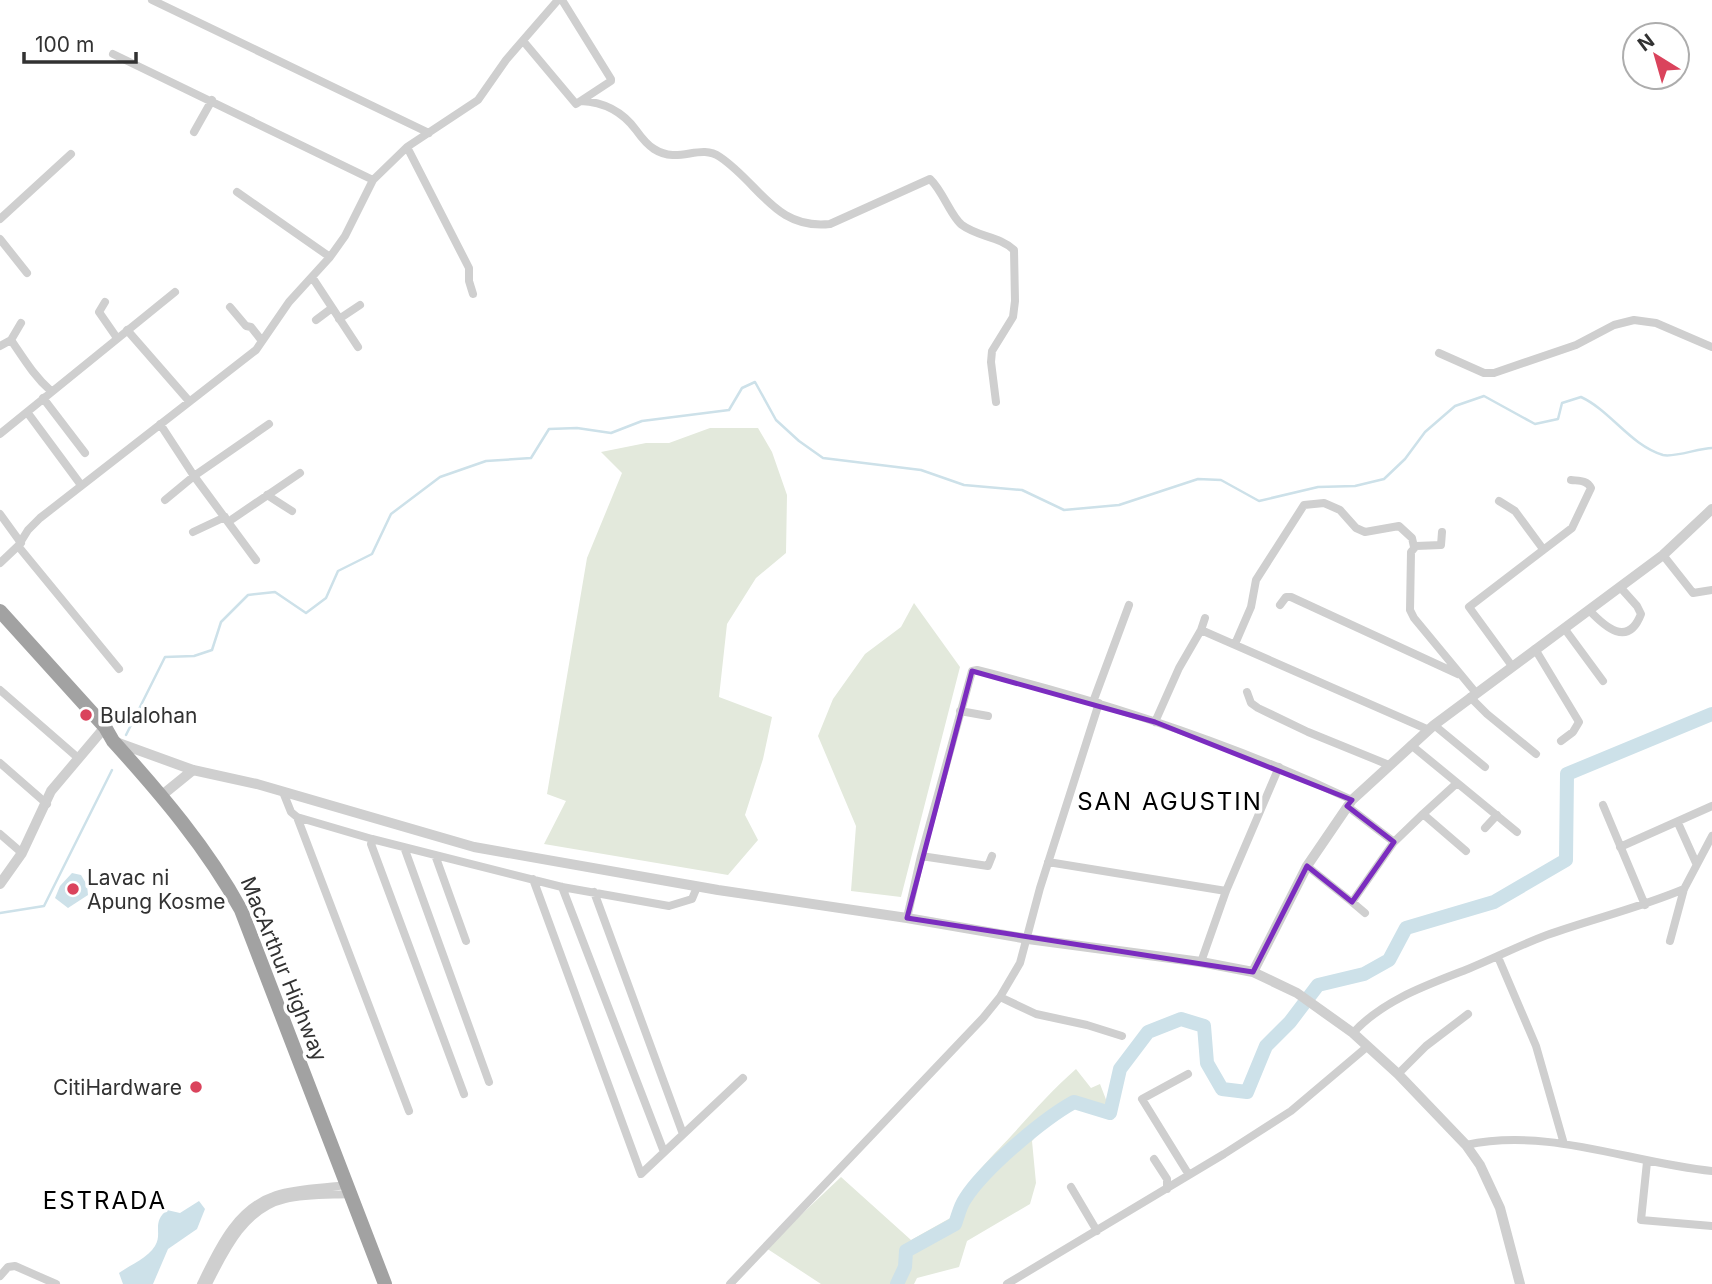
<svg xmlns="http://www.w3.org/2000/svg" width="1712" height="1284" viewBox="0 0 1712 1284" font-family="Inter,sans-serif">
	<style>
		.green { fill: #e3e9dc }
		.water { fill: #cde1e9 }
		.lines { fill: none; stroke-linecap: round; stroke-linejoin: round }
		.stream { stroke: #cde1e9; stroke-width: 2.5 }
		.river { stroke: #cde1e9; stroke-width: 14 }
		.minor { stroke: #cfcfcf; stroke-width: 8 }
		.tertiary { stroke: #cfcfcf; stroke-width: 10 }
		.trunk { stroke: #a2a2a2; stroke-width: 14 }
		.marked { fill: none; stroke: #7b2cbf; stroke-width: 5; stroke-linejoin: round }
		.poi-dot { fill: #da435c; stroke: #fff; stroke-width: 2.5 }
		.labels { text-anchor: middle; dominant-baseline: central; stroke-width: 7; stroke-linejoin: round; paint-order: stroke }
		.poi-label { font-size: 21px; fill: #323232; stroke: #fff; text-anchor: start }
		.street-label { font-size: 21px; fill: #323232; stroke: #fff }
		.quarter-label { font-size: 24px; letter-spacing: 2px; fill: #000; stroke: #fff }
	</style>
	<rect width="100%" height="100%" fill="#fff"/>
	<path class="green" d="M710,428H758L772,452L787,495L786,553L756,578L727,624L719,697L772,717L763,759L745,815L758,840L728,875L544,844L566,801L547,794L587,558L622,473L601,452L646,443H669Z
		M914,603L960,667L901,897L851,891L856,826L818,736L833,699L865,654L901,627Z
		M1076,1069L1091,1088L1100,1084L1112,1115L1074,1104L1057,1113L1032,1141L1036,1183L1030,1204L967,1241L959,1267L917,1278L914,1284H821L766,1248L841,1177L911,1240L952,1217C963,1183 989,1160 1012,1135C1033,1112 1053,1089 1076,1069Z"/>
	<path class="water" d="M72,873L81,875L87,885L88,895L68,908L55,898L60,886Z
		M199,1201L205,1209L197,1229L168,1249L153,1284H123L119,1273C130,1265 148,1258 155,1246C163,1233 151,1223 167,1210L180,1213Z"/>
	<g class="lines">
		<path class="stream" d="M126,735L165,657L194,656L212,650L221,622L248,595L275,592L306,613L326,598L338,571L372,554L391,514L440,477L486,461L531,458L549,429L577,428L611,433L642,421L729,410L742,388L755,382L776,420L799,441L823,458L921,470L964,485L1022,490L1064,510L1119,505L1198,479L1221,480L1259,501L1318,487L1355,486L1384,479L1405,459L1425,432L1455,406L1484,396L1535,424L1558,419L1562,403L1581,397C1611,411 1630,445 1663,455C1674,458 1699,448 1712,448
			M0,913L44,906L112,770"/>
		<path class="river" d="M897,1284L905,1267L906,1251L955,1224C958,1216 960,1206 965,1199C984,1169 1043,1119 1074,1102L1110,1113L1120,1069L1148,1032L1181,1019L1204,1026L1207,1063L1222,1089L1247,1092L1266,1046L1290,1022L1318,985L1364,974L1389,960L1406,928L1494,902L1566,860L1567,774L1712,714"/>
		<path class="minor" d="M152,0L429,133
			M524,42L576,104L611,81V79L562,0
			M113,54L373,180
			M581,101C604,102 622,111 636,130C641,137 646,144 654,149C679,165 699,143 720,157C760,184 775,230 830,224L930,179C943,191 951,217 962,225C978,237 999,236 1014,250L1015,301L1013,317L992,351L991,362L996,402
			M194,132L212,100
			M407,147L469,268V281L473,294
			M237,192L330,257
			M0,219L71,154
			M0,239L27,273
			M312,277L358,347
			M105,302L99,312L117,338
			M230,307L246,326L251,327L262,341
			M339,319L360,305
			M316,320L332,308
			M127,330L189,401
			M11,340L21,323
			M0,346L11,340C24,359 34,376 51,391
			M1439,353L1484,373H1494L1576,345L1614,325L1634,320L1656,323L1712,347
			M43,398L85,453
			M27,412L81,485
			M160,424L194,476L256,560
			M0,434L175,292
			M267,495L292,511
			M165,500L194,476L269,424
			M1499,501L1515,511L1543,549
			M0,514L21,543
			M228,522L300,473
			M193,532L225,517
			M1442,532L1441,545L1416,546L1411,552L1410,610L1414,618L1476,693
			M18,546L119,669
			M1663,555L1693,593L1712,590
			M0,563L18,546L28,530L40,518L256,350L289,302L330,257L345,236L373,180L407,147L478,100L506,60L558,0
			M1280,605L1286,597H1291L1458,674
			M1589,610C1605,627 1628,648 1641,614L1637,606L1620,587
			M1564,628L1603,681
			M1201,630L1205,618
			M1235,644L1251,607L1256,580L1304,505L1324,503L1340,510L1356,528L1365,532L1399,526L1412,538L1414,547
			M1535,649L1579,722L1573,732L1561,741
			M1512,666L1469,607L1572,528L1591,488C1587,480 1580,481 1571,480
			M0,690L77,757
			M1247,692L1251,703L1258,708L1308,732L1389,765
			M1470,697L1487,714L1536,754
			M1093,702L1129,605
			M960,711L988,716
			M1155,722L1179,668L1201,630L1429,730
			M1434,725L1485,767
			M1411,745L1517,832
			M0,763L47,804
			M283,792L291,812L297,817L372,839L562,887L669,906L692,899L697,887
			M1603,805L1645,905
			M1347,806L1394,842
			M1423,814L1457,783
			M297,817L409,1111
			M1678,823L1696,863
			M1485,828L1497,815
			M0,834L22,853
			M372,839L371,844L464,1094
			M404,847L489,1082
			M1620,847L1712,806
			M435,855L466,941
			M921,856L988,866L992,856
			M1048,862L1226,891
			M1307,866L1352,902L1394,842L1423,814L1466,851
			M533,879L641,1174L743,1078
			M562,887L664,1152
			M594,892L683,1134
			M1352,902L1365,913
			M907,918L921,856L972,671L977,670C1105,702 1232,743 1352,800
			M1670,941L1684,889L1712,836
			M1498,957L1536,1046L1564,1144
			M1201,962L1226,891L1279,767
			M1000,997L1036,1014L1087,1025L1122,1036
			M1353,1033C1383,1000 1427,985 1468,969C1495,958 1520,945 1547,935C1592,919 1639,908 1684,889
			M1188,1074L1142,1099L1189,1175
			M1398,1074L1426,1046L1468,1014
			M1466,1145C1549,1127 1630,1163 1712,1171
			M1154,1159L1167,1179V1189
			M1647,1162L1641,1220L1712,1226
			M1071,1187L1097,1231
			M0,1276L8,1267L15,1266L56,1284
			M201,1284C218,1249 236,1208 276,1195C298,1188 324,1188 347,1185
			M208,1284C225,1250 245,1208 285,1199C306,1194 329,1195 350,1194
			M730,1284L983,1018L1000,997L1020,963L1040,888L1099,703
			M1007,1284L1224,1154L1291,1111L1368,1046"/>
		<path class="tertiary" d="M113,741L193,770L257,784L474,847L718,890L907,918L1028,939L1201,962L1253,972L1297,993L1353,1033L1398,1074L1466,1145L1480,1165L1500,1208L1520,1284
			M161,796L193,770
			M0,884L22,853L51,791L105,727
			M1253,972L1307,866L1352,800L1434,725L1663,555L1712,509"/>
		<path class="trunk" d="M0,611L105,727L113,741C161,794 207,848 241,910L385,1284"/>
	</g>
	<path class="marked" d="M972,671L1155,722L1352,800L1347,806L1394,842L1352,902L1307,866L1253,972L907,918Z"/>
	<g class="poi-dot">
		<circle cx="86" cy="715" r="7"/>
		<circle cx="73" cy="889" r="7"/>
		<circle cx="196" cy="1087" r="7"/>
	</g>
	<g class="labels">
		<g class="poi-label">
			<text x="100" y="715">Bulalohan</text>
			<text x="87" y="877">Lavac ni<tspan x="87" dy="24">Apung Kosme</tspan></text>
			<text x="182" y="1087" text-anchor="end">CitiHardware</text>
		</g>
		<g class="street-label">
			<text transform="translate(284 969) rotate(68)">MacArthur Highway</text>
		</g>
		<g class="quarter-label">
			<text x="1170" y="801">SAN AGUSTIN</text>
			<text x="105" y="1200">ESTRADA</text>
		</g>
	</g>
	<g transform="translate(1656 56) rotate(323)"><circle r="33" fill="#ffffff" stroke="#adadad" stroke-width="2"/>
	<path d="M0-5L12 26L0 18L-12 26Z" fill="#da435c"/>
	<text y="-10" font-size="19" font-weight="bold" text-anchor="middle" fill="#323232">N</text>
	</g>
	<path d="M24 52v10h112v-10" fill="none" stroke="#323232" stroke-width="3.5"/>
	<text x="35" y="52" font-size="21" fill="#323232" stroke="#ffffff" stroke-width="5" paint-order="stroke">100 m</text>
</svg>
